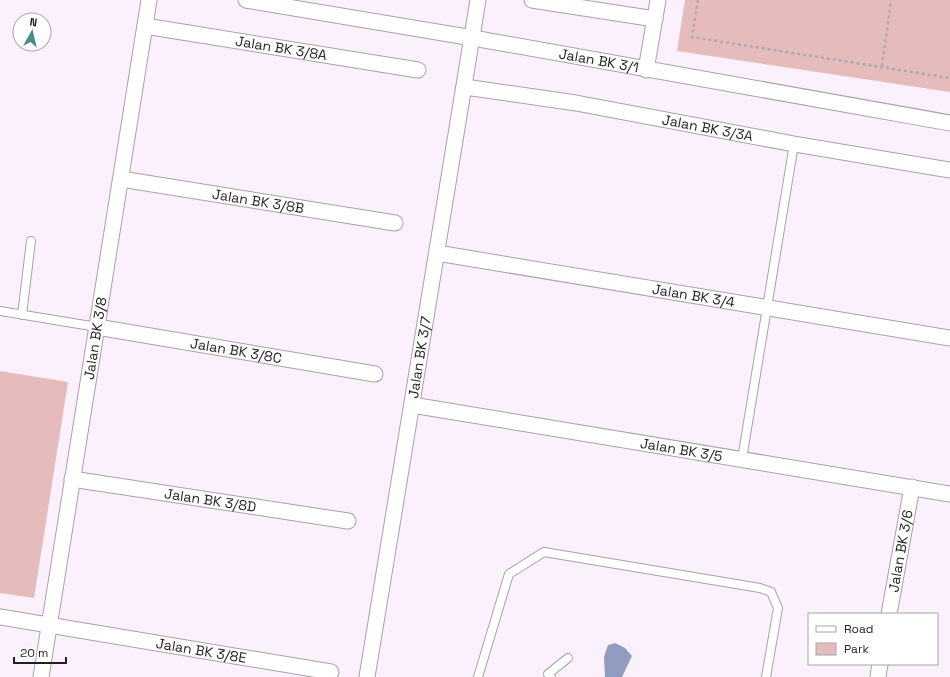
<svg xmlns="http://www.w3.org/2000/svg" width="950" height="677" viewBox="0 0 950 677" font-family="'Space Grotesk',sans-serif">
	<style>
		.green { fill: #e6bbbb }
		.water { fill: #919dc0 }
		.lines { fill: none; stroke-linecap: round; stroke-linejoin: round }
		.service-casing { stroke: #aaa0ab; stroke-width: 10 }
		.minor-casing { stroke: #aaa0ab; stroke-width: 17 }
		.path { stroke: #b0a8b1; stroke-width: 2.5; stroke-dasharray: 3 3; stroke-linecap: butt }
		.service { stroke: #fff; stroke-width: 8 }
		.minor { stroke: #fff; stroke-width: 15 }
		.labels { text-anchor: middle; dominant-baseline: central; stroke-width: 3; stroke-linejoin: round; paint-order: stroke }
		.street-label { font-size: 14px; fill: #231f23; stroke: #fff }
	</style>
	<rect width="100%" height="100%" fill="#fbf1fc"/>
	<path class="green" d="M685,0H950V92L677,51Z
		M0,371L68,382L34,598L0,593Z"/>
	<path class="water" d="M615,643L625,648L632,656L622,677H605L604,657L608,645Z"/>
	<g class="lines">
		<defs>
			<path id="service" d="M0,311L97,327
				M22,315L31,241
				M742,459L794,144
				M478,677L509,574L544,552L760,588L771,592L778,608L766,677
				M551,677L548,674L568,658"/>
			<g id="minor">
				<path id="s1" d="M246,0L473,38L950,123"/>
				<path d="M532,0L655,19"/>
				<path id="s2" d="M145,26L418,70"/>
				<path d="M646,70L658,0"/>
				<path id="s3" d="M465,87L576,103L794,144L950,170"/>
				<path id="s4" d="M121,179L395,223"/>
				<path id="s5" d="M437,253L950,338"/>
				<path id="s6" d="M97,327L375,374"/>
				<path id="s7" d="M412,405L950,494"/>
				<path id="s8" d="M72,479L348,521"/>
				<path id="s9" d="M889,614L912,487"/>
				<path id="s10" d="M0,617L331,672"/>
				<path id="s11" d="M41,677L149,0"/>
				<path id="s12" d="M367,677L478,0"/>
				<path d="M878,677L880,664"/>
			</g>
		</defs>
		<use href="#service" class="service-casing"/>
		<use href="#minor" class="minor-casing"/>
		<path class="path" d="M698,0L692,37L950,78
			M882,66L891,0"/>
		<use href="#service" class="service"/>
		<use href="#minor" class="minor"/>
	</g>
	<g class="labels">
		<g class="street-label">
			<text stroke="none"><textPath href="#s2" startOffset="138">Jalan BK 3/8A</textPath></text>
			<text stroke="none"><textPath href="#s1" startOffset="358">Jalan BK 3/1</textPath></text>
			<text stroke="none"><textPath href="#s3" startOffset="246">Jalan BK 3/3A</textPath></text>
			<text stroke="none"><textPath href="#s4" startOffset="139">Jalan BK 3/8B</textPath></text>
			<text stroke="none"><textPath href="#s5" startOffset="260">Jalan BK 3/4</textPath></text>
			<text stroke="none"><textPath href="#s11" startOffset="343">Jalan BK 3/8</textPath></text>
			<text stroke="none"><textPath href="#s6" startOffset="141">Jalan BK 3/8C</textPath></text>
			<text stroke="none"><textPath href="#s12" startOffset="324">Jalan BK 3/7</textPath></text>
			<text stroke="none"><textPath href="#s7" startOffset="273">Jalan BK 3/5</textPath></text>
			<text stroke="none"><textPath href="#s8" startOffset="140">Jalan BK 3/8D</textPath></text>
			<text stroke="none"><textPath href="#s9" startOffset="64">Jalan BK 3/6</textPath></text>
			<text stroke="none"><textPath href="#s10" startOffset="204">Jalan BK 3/8E</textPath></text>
		</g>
	</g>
	<rect x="808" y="613" width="130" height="52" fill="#ffffff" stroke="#a7a5a7"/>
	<rect x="816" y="626" width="20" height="6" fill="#ffffff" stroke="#a7a5a7"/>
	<text x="844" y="633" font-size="12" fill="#231f23">Road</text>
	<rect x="816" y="643" width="20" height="12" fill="#e6bbbb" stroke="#a7a5a7"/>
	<text x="844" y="653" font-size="12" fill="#231f23">Park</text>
	<g transform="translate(32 32) rotate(8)"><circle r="19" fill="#ffffff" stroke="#a7a5a7"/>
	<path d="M0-3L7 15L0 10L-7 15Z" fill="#478e89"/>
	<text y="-6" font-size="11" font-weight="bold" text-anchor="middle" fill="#231f23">N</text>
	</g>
	<path d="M14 657v6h52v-6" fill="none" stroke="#231f23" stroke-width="2"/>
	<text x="20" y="657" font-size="12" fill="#231f23" stroke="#ffffff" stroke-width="3" paint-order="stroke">20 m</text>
</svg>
